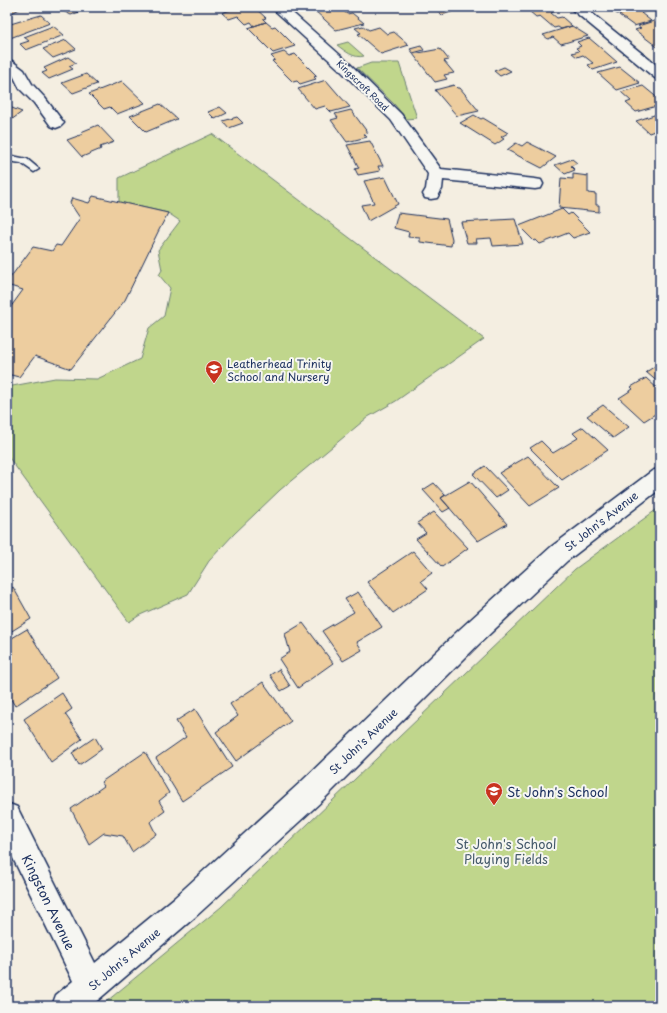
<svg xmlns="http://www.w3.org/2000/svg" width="667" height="1013" viewBox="0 0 667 1013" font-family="'Playpen Sans',sans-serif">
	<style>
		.green { fill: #c0d68c; stroke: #6e8275 }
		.building { fill: #edcd9f; stroke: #1b2f5e }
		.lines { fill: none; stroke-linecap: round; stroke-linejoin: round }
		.lane-casing { stroke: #1b2f5e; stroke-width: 3 }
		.street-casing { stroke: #1b2f5e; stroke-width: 3 }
		.lane { fill: #f6f6f2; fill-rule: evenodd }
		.street { fill: #f6f6f2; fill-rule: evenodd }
		.labels { text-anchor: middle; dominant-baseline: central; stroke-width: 4; stroke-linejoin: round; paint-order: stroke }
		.far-street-label { font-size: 9px; fill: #1b2f5e; stroke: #f6f6f2 }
		.poi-label { font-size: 11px; fill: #1b2f5e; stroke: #f6f6f2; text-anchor: start }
		.street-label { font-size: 11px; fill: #1b2f5e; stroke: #f6f6f2 }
		.near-poi-label { font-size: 13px; fill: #1b2f5e; stroke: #f6f6f2; text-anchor: start }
		.near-park-label { font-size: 13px; fill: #44596a; stroke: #f6f6f2 }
		.near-street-label { font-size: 13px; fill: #1b2f5e; stroke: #f6f6f2 }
	</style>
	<rect width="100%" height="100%" fill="#f4eee1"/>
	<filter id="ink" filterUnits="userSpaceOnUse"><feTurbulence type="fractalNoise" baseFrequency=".025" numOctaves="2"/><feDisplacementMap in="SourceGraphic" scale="8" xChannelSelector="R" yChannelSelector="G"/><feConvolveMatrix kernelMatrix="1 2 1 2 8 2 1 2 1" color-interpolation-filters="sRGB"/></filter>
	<g filter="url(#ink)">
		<path class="green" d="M348,42L364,56C354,59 345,51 337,45Z
			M371,63H399L417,118L406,119L395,105L357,68Z
			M212,134L484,339L396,401L368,417L280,490L234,534L209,561L188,594L140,615L129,622L7,455V387L55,378L97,379L140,359L149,328L164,316L170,288L159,275L162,270L158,250L180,221L168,213L119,202V178Z
			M660,507V1006H101L221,907L575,569Z"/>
		<path class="building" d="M7,7H23L12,13L7,11Z
			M68,7H70L79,12L71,15L61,10Z
			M226,7H254L266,18L263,19L266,22L254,26L251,22L246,24L238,16L229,19L222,13L230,10Z
			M323,7H342L340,8L347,14L352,13L364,23L336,30L314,10Z
			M443,7H448L454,11L442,15L436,9Z
			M542,7H551L555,11L551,13L557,18L562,17L572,26L561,29L558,27L554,28L540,16L536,17L529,11Z
			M608,7H631L623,9L626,11L617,14Z
			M645,7L650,10L641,13L651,21L634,26L619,15Z
			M41,15L50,23L10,38L7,35V25Z
			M657,20L660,22V49L635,30L641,28L638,26Z
			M266,22L272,27L275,26L295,46L273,53L248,28Z
			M53,26L64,35L26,50L20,44L29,41L24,37Z
			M363,26L369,30L379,27L387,34L394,32L409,45L381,54L358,34L361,33L355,28Z
			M572,26L588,36L561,44L553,37L548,39L543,35Z
			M589,38L602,49L617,62L593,70L588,65L593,63L583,55L577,57L572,53L579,51L576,48L581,46L577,42Z
			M66,40L76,49L53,58L43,49Z
			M421,46L424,50L413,53L410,49Z
			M440,49L449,60L444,61L454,73L444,75L447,79L435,82L413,54Z
			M284,52L289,56L295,54L317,76L314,77L316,79L300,84L297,81L293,82L272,61L275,60L271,56Z
			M68,57L76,63L69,66L73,69L49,79L42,73L47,71L44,68Z
			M504,67L511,71L500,76L494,71Z
			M620,67L640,83L617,90L598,73Z
			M86,74L97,84L73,93L62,83Z
			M326,80L338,94L350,107L331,112L325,106L315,109L298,89Z
			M122,81L145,103L117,114L110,107L104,109L89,94Z
			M454,85L457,88H460L479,111L457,116L435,90Z
			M643,86L660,100V105L636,112L626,103L631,101L621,92Z
			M160,104L177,119L146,132L130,116Z
			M7,106L22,112L7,123Z
			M220,107L227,113L215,119L208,112Z
			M351,110L368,133L364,134L367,137L347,142L331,120L338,118L335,114Z
			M660,113V129L649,133L636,121Z
			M474,115L481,119L483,118L508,133L501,137L504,139L495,145L460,123Z
			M237,117L243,123L229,128L223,121Z
			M98,125L114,142L100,147L101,149L82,157L67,140L83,134L81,132Z
			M370,141L383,166H378L380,171L358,175L355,169L359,168L347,145Z
			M527,142L539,148L556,157L542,168L507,150L516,143L522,146Z
			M572,159L577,163L571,166L575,170L565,174L555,165Z
			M573,174L588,176V193L596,194V205H599V212L559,208L561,178L573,179Z
			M385,177L398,204L368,221L361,205L374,203L364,181Z
			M93,196L168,213L158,232L125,300L71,369L35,356L19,377L7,374V312L23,290L7,285V282L33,247L52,251L56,245L61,246L80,218L70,203L72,198L89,203Z
			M562,209L568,215L571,213L590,232L573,238L568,233L540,244L536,240L534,241L519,226Z
			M398,213L447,219L452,239L451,246L420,242V238L408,237L409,232L394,228Z
			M515,219L523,244L493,246L491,238L476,239L477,243H467L461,222Z
			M660,363V384L646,372Z
			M646,378L660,391V411L644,421L619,398L633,389L631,387Z
			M603,405L629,427L613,438L587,416Z
			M583,427L608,450L562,480L530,448L541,441L553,453L578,438L573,433Z
			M528,456L559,488L530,506L499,473Z
			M485,466L508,490L496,498L473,474Z
			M470,481L507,524L478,541L441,498Z
			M434,483L445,495L441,498L450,508L443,512L423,490Z
			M434,512L468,548L442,567L416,539L426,533L417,523Z
			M413,551L432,573L421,581L428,589L393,613L367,582Z
			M13,587L31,619L7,634V591Z
			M358,592L382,627L357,642L362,650L343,661L322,631L354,612L345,599Z
			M303,623L333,663L298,688L279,659L290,652L285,634Z
			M27,629L57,678L15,706L7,693V641Z
			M279,669L290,686L281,691L270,675Z
			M263,682L291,721L236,761L216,732L238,716L230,704Z
			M62,693L72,709L65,714L82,739L51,762L24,719Z
			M195,709L232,767L182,801L156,758L186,737L176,721Z
			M95,737L102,749L79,765L72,753Z
			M145,752L169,793L159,801L165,811L150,822L156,834L132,852L123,836L104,833L89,844L71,809L104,786L101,782Z"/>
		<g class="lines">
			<defs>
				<path id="lane" d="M7,155L27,159L39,169L34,172L21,163L7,161Z"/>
				<path id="street" d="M271,7H286L349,63L401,114L441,169L535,179L541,180L543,184L541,188L535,189L443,180L442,189L437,198L431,199L425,198L423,194L426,189L428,174L391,120L339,69Z
					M569,7H584L660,68V79L655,78Z
					M7,60L12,61L24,70L32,84L45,98L64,123L61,126L56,128L51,126L34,103L20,89L13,75L7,71Z
					M660,468V489L567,561L478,645L323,800L194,918L91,1006H52L56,995L73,981L7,846V803L17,807L95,963L174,898L303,780L460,629L551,547L652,471Z"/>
			</defs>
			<use href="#lane" class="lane-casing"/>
			<use href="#street" class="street-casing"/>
			<use href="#lane" class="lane"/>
			<use href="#street" class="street"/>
		</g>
	</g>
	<defs>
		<symbol id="school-pin" viewBox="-11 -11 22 30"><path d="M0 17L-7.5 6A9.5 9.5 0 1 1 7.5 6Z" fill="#c8321e" stroke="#f6f6f2"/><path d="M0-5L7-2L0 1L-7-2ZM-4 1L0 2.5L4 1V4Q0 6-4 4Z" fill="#fff"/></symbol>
	</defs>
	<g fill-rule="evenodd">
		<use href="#school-pin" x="204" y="359" width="20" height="27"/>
		<use href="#school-pin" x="484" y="781" width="20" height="27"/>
	</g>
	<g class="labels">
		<g class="far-street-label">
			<text transform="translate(363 85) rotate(44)">Kingscroft Road</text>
		</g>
		<g class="poi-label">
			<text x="227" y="363">Leatherhead Trinity<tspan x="227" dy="13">School and Nursery</tspan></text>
		</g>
		<g class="street-label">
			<text transform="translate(601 521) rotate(-38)">St John's Avenue</text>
			<text transform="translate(363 741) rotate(-44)">St John's Avenue</text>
			<text transform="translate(124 959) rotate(-40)">St John's Avenue</text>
		</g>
		<g class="near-poi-label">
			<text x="507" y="791">St John's School</text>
		</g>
		<g class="near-park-label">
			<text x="506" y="843">St John's School<tspan x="506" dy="15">Playing Fields</tspan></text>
		</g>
		<g class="near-street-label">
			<text transform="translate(49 902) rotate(64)">Kingston Avenue</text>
		</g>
	</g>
	<rect width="667" height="1013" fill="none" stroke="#f6f6f2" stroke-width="24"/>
	<rect x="12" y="12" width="643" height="989" fill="none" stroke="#1b2f5e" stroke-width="1.5" filter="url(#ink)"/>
</svg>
